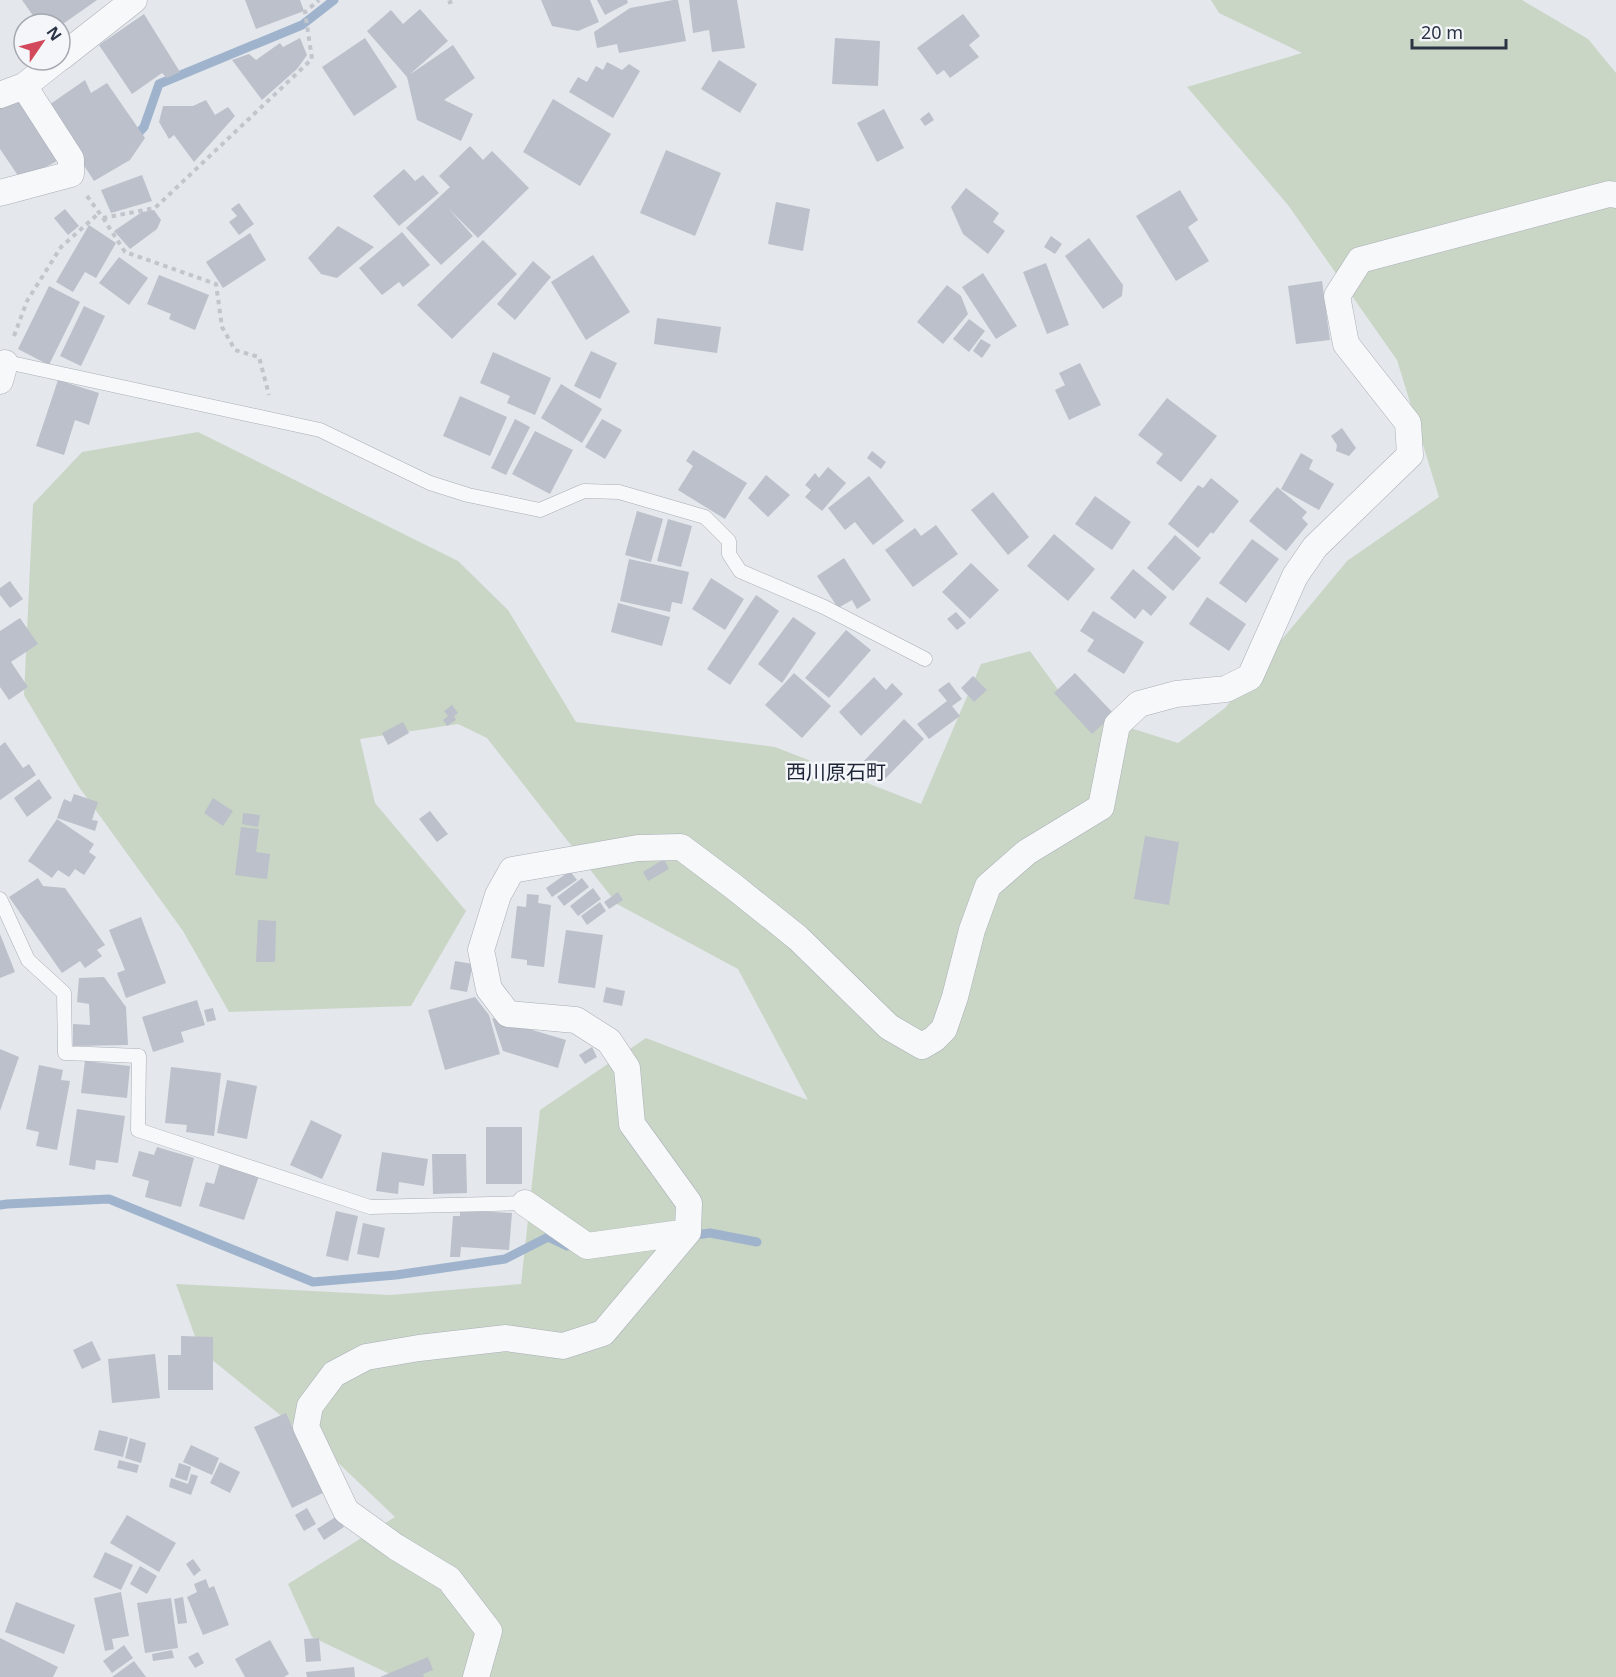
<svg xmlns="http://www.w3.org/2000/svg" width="1616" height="1677" viewBox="0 0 1616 1677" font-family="'Noto Sans','Noto Sans JP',sans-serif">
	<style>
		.green { fill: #c9d6c5 }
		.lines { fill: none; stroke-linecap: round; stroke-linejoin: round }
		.stream { stroke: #9fb4cc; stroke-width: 9 }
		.building { fill: #bbc0ca }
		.lane-casing { stroke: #a9aeb7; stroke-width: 15 }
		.street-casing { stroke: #a9aeb7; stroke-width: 27 }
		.path { stroke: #c2c5cb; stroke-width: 4; stroke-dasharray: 4.5 4.5; stroke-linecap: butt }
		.lane { stroke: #f7f8fa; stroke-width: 14 }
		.street { stroke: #f7f8fa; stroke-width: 26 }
		.labels { text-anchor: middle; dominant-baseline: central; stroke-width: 5; stroke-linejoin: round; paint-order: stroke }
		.neighbourhood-label { font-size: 20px; fill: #1d2536; stroke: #f4f6f9 }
	</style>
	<rect width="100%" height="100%" fill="#e4e7ec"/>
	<path class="green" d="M1211,0H1522L1588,39L1616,73V1677H396L312,1637L288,1584L395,1517L332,1457L200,1350L176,1284L390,1295L521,1284L540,1110L646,1038L808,1100L738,969L617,904L487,738L458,724L360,739L375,803L466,911L411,1006L229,1012L183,931L79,787L24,695L33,504L82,452L198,432L458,561L508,610L576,722L775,747L921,804L981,664L1030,651L1073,710L1178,743L1225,708L1347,561L1439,497L1397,360L1288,205L1187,87L1302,53L1219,13Z"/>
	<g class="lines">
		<path class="stream" d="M134,138L144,127L159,84L302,25L334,0
			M0,1205L7,1204L109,1199L313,1282L396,1275L505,1259L548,1237L567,1246
			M689,1236L710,1233L757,1242"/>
	</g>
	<path class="building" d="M22,0H97L60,26V24H39Z
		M245,0H300L304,11L256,29Z
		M541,0H590L599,22L578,31L552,26Z
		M597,0H627L628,3L605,15Z
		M673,0H678L686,41L619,53L617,44L597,48L594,32L630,8Z
		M689,0H737L745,48L712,52L709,30L693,33Z
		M420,9L448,41L409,75L453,45L475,78L444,100L473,114L461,141L417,120L407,77L367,31L391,10L403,24Z
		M144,14L180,72L167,78L162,73L132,94L99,45Z
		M963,14L980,36L969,45L979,57L950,78L944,70L937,75L917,48Z
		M300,38L307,55L297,69L262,100L232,60L249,54L256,60L280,43L283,47Z
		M365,38L397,87L354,116L322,67Z
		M835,38L880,41L878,86L832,84Z
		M719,60L757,84L740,113L701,89Z
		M607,62L622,70L629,64L640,71L613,118L569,92L578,77L587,82L596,66L603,70Z
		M85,80L91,93L107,83L145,138L130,160L94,181L46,107Z
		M16,96L59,160L21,180L0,149V103Z
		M553,99L611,134L580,186L523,152Z
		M206,100L215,115L228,107L235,116L194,162L174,135L169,139L159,122L163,106H193Z
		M884,109L904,148L877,162L857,123Z
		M929,112L934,120L925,126L920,119Z
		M470,146L483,160L492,151L529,188L478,238L448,208L473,236L441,265L406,228L450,187L439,176Z
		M666,150L721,173L695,236L640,213Z
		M404,169L415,181L423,175L439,193L399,226L373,196Z
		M142,175L152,201L111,213L101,190Z
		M966,188L999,213L993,222L1005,231L988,254L963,234L951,207Z
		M1180,190L1198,220L1188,227L1209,261L1176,281L1136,216Z
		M776,202L810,209L803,251L768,244Z
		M239,203L254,224L239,235L229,222L237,216L231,209Z
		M65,209L79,226L68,235L54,218Z
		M154,210L161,220L157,229L130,249L114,231L142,212Z
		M89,225L116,243L96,278L85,272L73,292L56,282Z
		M338,226L374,247L337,278L321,274L308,258Z
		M402,232L430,265L403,287L399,282L382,295L359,268Z
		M250,233L266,260L223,288L206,262Z
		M1051,236L1062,244L1055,254L1044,247Z
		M1089,238L1123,285L1122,296L1103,309L1065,256Z
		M483,240L517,274L452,339L417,305Z
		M593,255L630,312L586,340L551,282Z
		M119,257L148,278L129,305L99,283Z
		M533,261L551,277L515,320L497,304Z
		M1046,263L1069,325L1047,334L1023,272Z
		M983,273L1017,326L996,339L962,287Z
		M159,275L209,295L195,330L169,319L171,314L147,304Z
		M1322,281L1330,340L1296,344L1288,286Z
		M947,285L961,296L968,314L943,344L917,322Z
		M49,286L80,302L49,365L18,349Z
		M84,306L105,316L81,366L60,356Z
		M657,318L721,327L717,353L654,344Z
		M969,319L985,331L969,352L953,339Z
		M981,339L991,345L982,358L973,351Z
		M591,351L617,363L600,399L574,386Z
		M493,352L551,378L535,415L507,403L510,396L480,383Z
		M1080,363L1101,405L1069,420L1055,390L1065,385L1059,373Z
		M58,380L99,393L89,425L75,420L64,455L36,446Z
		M561,384L602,409L582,443L541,418Z
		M460,396L507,417L490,456L443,436Z
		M1167,398L1217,436L1181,482L1156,463L1163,454L1138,435Z
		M515,419L530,427L506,475L491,468Z
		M602,419L622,430L605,459L585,447Z
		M1342,428L1356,448L1349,456L1336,451L1337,445L1331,436Z
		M535,431L573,450L550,494L512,474Z
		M693,450L747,483L725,519L678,490L693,466L686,461Z
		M872,451L886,462L881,469L867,458Z
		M1301,453L1313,460L1309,469L1334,484L1319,510L1281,489Z
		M828,467L846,483L822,511L805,497L811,490L805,485L815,473L819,478Z
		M766,475L790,495L768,517L748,498Z
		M869,476L904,521L873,545L855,522L845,530L828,508Z
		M1211,478L1239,501L1213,534L1211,532L1198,548L1168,524L1198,485L1203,488Z
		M1277,487L1307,512L1302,518L1308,524L1286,551L1249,521Z
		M993,492L1029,537L1008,555L971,510Z
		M1095,496L1131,522L1112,550L1075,524Z
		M637,511L663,519L651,562L625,555Z
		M668,519L692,526L681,567L657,561Z
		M936,525L958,554L913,587L885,550L915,528L921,536Z
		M1054,534L1095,569L1068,601L1027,566Z
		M1175,535L1201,558L1173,591L1147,568Z
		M1252,539L1279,559L1246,603L1219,583Z
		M844,558L871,600L857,609L852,600L838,608L817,576Z
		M629,559L689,572L682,604L672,602L670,612L620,601Z
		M971,563L999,590L970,619L942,592Z
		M1133,569L1167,597L1151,616L1143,609L1135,619L1110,598Z
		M711,578L744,599L725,630L692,609Z
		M10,581L23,599L10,608L0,595V588Z
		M756,595L779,611L730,685L707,669Z
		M1207,597L1246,624L1229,651L1189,624Z
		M618,603L670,617L662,646L611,632Z
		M1093,611L1144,642L1124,674L1087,651L1094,640L1080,631Z
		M956,612L966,623L957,630L947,619Z
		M793,617L816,633L782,683L758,664Z
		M20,618L38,644L11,662L28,687L9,700L0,687V631Z
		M846,630L871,650L829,698L805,678Z
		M794,673L831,706L802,738L765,705Z
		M1075,673L1114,714L1092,734L1054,693Z
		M973,676L987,690L974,702L961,688Z
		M874,677L886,690L892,683L903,694L861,736L839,712Z
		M949,682L962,699L952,706L960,716L929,739L917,724L947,701L938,690Z
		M452,705L458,713L454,716L456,720L447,726L443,720L448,716L444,711Z
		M904,719L924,739L882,782L862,763Z
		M403,722L409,733L388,745L382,733Z
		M5,742L23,768L29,764L36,775L0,800V746Z
		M39,779L52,798L27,817L14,798Z
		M74,794L98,802L92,820L98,821L95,831L57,818L64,799L71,802Z
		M213,798L233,811L223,826L204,813Z
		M430,811L448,834L437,842L419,819Z
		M243,813L260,815L258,827L242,824Z
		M57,819L94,844L89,852L96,857L84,875L75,869L69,877L58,870L52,878L28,861Z
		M241,827L259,829L256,852L270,854L267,879L235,875Z
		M1145,836L1179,842L1169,905L1134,899Z
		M664,859L669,869L648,881L643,872Z
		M570,871L577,880L552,897L546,888Z
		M38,878L43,886L65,888L105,945L97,950L102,956L85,968L80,961L62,973L9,897Z
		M582,878L589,887L564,906L557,897Z
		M593,888L601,899L578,916L570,906Z
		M618,892L623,900L609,909L604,902Z
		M527,894L539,895L538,903L551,905L544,967L527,965V960L511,958L517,906L526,907Z
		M600,902L606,911L587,925L581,916Z
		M141,917L166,983L126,998L117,973L125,970L109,930Z
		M258,920L276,921L275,962H256Z
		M566,930L603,935L595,988L558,983Z
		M0,934L15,972L0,978Z
		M455,961L473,964L467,992L450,989Z
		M104,977L126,1007L128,1045L73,1046V1024L90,1025L89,1004L77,1002L79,978Z
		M606,987L625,991L622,1006L603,1002Z
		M475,997L489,1015L500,1054L445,1070L428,1010Z
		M197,1000L205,1025L181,1032L184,1042L153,1052L142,1017Z
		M213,1008L216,1020L207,1022L204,1010Z
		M492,1018L566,1040L558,1068L503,1051Z
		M592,1047L597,1057L585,1064L579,1055Z
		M0,1049L19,1057L0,1111Z
		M85,1061L130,1066L127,1098L81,1093Z
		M39,1065L63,1070L61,1080L70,1081L57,1150L36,1146L39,1132L26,1129Z
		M171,1067L221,1073L214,1136L186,1132L187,1125L165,1123Z
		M227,1080L257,1086L247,1139L217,1133Z
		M77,1109L125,1116L118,1163L96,1160L95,1170L69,1165Z
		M311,1120L342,1135L322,1179L290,1165Z
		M486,1127H522V1184H486Z
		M157,1147L194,1158L181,1207L145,1197L149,1181L132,1176L139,1151L154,1155Z
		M382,1152L428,1159L424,1186L399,1182L398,1194L376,1191Z
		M432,1154H466L467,1193L433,1194Z
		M220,1163L259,1176L244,1220L199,1206L206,1182L214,1184Z
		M460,1210L512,1213L509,1250L461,1247L460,1257H450L453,1216H460Z
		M336,1211L358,1216L348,1261L326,1256Z
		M363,1223L385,1228L379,1258L357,1254Z
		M181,1336L213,1337V1390H168V1355H181Z
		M92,1341L101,1360L82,1369L73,1350Z
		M155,1354L160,1398L112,1403L108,1359Z
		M286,1413L323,1493L292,1508L254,1427Z
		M99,1430L128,1437L123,1457L94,1450Z
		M130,1438L146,1443L141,1463L125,1458Z
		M191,1445L219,1458L212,1475L183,1462Z
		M119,1460L139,1465L137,1473L117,1468Z
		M220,1462L240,1472L230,1493L210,1483Z
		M179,1463L191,1467L187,1481L175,1477Z
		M191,1474L198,1476L191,1495L169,1487L171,1478L188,1484Z
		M307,1508L316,1524L304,1531L295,1515Z
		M127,1515L176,1543L159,1572L110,1543Z
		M337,1516L344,1527L324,1540L317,1529Z
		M105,1552L133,1565L121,1590L93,1577Z
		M193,1559L201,1570L194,1576L186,1564Z
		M140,1566L157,1576L147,1594L130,1584Z
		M206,1579L209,1588L214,1586L229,1625L203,1635L187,1597L197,1592L194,1584Z
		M121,1592L129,1636L112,1639L114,1649L105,1651L94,1598Z
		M183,1597L187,1623L178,1624L174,1599Z
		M171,1598L178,1648L145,1653L137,1603Z
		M16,1602L75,1625L64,1654L5,1632Z
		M0,1638L58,1667L53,1677H0Z
		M319,1638L321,1661L306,1662L304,1639Z
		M270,1640L289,1674L284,1677H245L235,1659Z
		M124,1645L133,1658L112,1673L103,1661Z
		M172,1650L174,1658L153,1661L152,1654Z
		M198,1652L204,1663L195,1668L188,1657Z
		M428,1657L433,1670L423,1674L424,1677H380Z
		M134,1661L146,1677H112Z
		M354,1667L355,1677H307L306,1672Z"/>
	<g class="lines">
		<defs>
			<path id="lane" d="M2,361L320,430L430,483L468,495L540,510L584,491L619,492L705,517L729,541V554L740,571L824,607L925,659
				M0,899L28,960L64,993L65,1053L139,1056L138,1130L370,1207L525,1203"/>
			<path id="street" d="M60,58L134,0
				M0,95L24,86L57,60
				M0,193L71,174V159L24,86
				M0,381L5,363
				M525,1203L587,1246L688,1232
				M476,1677L489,1631L449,1579L396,1547L346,1511L306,1427L310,1406L334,1374L366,1357L419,1348L506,1338L563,1346L603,1333L688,1232L689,1203L632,1124L627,1068L609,1041L576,1020L508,1014L489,989L481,950L498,895L512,870L638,848L681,847L733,886L798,938L889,1027L922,1046L934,1039L944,1029L955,997L972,930L988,886L1027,852L1101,807L1117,725L1139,704L1176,694L1226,689L1250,677L1295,576L1315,547L1410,455L1408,423L1346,344L1337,296L1360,260L1609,194L1616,195"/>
		</defs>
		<use href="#lane" class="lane-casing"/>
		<use href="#street" class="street-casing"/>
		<path class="path" d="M448,3L456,0
			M87,196L103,218L155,208L312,59L305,12L319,0
			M103,218L125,252L216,284L222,327L235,350L259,357L269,395
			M14,336L27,301L61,247L99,213"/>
		<use href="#lane" class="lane"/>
		<use href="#street" class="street"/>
	</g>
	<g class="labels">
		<g class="neighbourhood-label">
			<text x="836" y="771">西川原石町</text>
		</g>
	</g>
	<g transform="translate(42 42) rotate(55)"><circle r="28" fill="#f4f6f9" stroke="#a4a8b1" stroke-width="1.5"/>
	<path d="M0-4.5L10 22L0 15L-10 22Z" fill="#d1495b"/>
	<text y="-9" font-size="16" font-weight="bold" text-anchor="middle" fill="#2b3445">N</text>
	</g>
	<path d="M1412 39v9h94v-9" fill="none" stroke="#2b3445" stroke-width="3"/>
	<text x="1421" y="39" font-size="18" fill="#2b3445" stroke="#f4f6f9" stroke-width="4.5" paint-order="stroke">20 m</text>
</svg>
